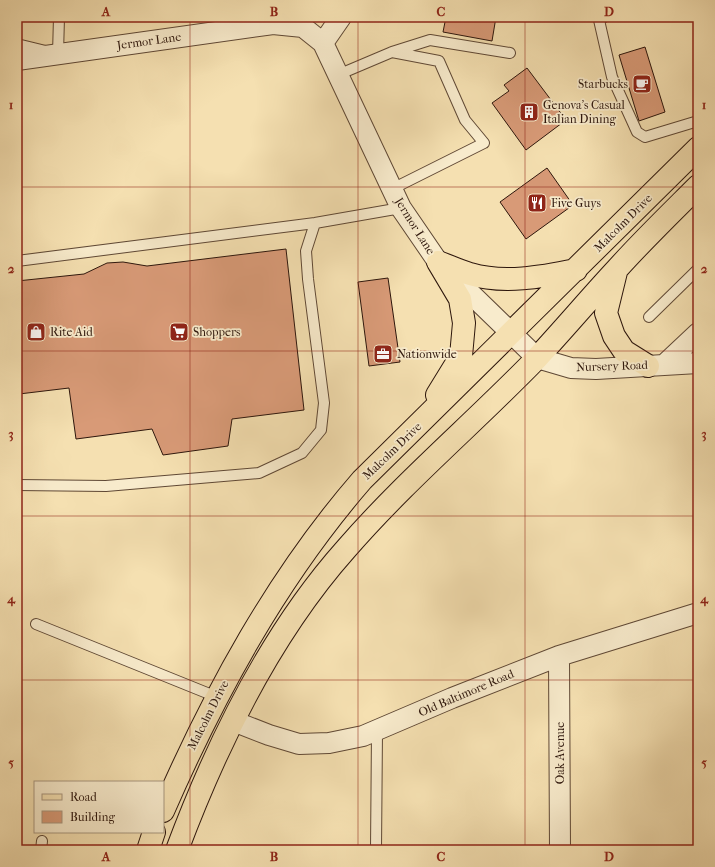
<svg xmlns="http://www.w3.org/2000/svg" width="715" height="867" viewBox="0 0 715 867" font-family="'IM FELL French Canon',serif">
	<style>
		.building { fill: #d89a77; stroke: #2d160c }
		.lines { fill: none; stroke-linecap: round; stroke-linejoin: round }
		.lane-casing { stroke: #5f4835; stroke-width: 12 }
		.street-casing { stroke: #5f4835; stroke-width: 22 }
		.primary-casing { stroke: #2d160c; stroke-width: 24 }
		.lane { stroke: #f8ebcc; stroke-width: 10 }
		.street { stroke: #f8ebcc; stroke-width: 20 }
		.primary { stroke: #f5e0b1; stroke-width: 22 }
		.grid { fill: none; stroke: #8f2418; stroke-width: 1; stroke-opacity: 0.55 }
		.labels { text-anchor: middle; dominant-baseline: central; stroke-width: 3.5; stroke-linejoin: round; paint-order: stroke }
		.street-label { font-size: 12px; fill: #2d160c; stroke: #f8ebcc }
		.poi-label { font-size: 12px; fill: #2d160c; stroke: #f8ebcc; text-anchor: start }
		.neatline { fill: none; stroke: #8f2418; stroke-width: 1.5 }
		.grid-label { font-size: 13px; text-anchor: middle; font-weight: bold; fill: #8f2418 }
	</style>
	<rect width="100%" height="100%" fill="#f5e0b1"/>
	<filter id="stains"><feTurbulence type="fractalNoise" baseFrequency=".005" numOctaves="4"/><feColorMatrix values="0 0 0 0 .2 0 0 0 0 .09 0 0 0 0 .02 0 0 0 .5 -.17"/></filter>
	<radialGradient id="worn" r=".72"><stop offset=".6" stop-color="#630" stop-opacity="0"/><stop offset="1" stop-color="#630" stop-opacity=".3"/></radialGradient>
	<path class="building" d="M446,17H496L492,41L443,32Z
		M645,47L665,112L639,121L619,55Z
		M527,68L566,120L526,150L492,103L509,91L504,85Z
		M547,168L573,205L526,239L500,202Z
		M286,249L304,410L232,419L228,446L163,455L152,429L76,439L69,388L19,394L17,373V281L84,274L107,263L123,262L147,266Z
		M388,278L400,362L369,366L358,282Z"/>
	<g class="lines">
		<defs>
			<path id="lane" d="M604,17L599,20L612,77L637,132L645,137L698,121
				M17,44L58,54L59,17
				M392,52L439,61L465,120L484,143L392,189
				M340,74L392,52L430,40L510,53
				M17,261L315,223L401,208
				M649,317L698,269
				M17,485L106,486L259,473L302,453L321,430L324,403L308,279L306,251L315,223
				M36,624L217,697
				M41,850L42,841
				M376,850L377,731"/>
			<path id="street" d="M323,43L341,17
				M17,60L273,24L303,27L323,43L401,208L438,262L537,358L571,368L596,369L698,363
				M665,364L698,333
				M559,656L560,850
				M233,721L269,735L299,744L329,743L363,736L452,698L559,656L698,613"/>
			<path id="primary" d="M438,262C449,266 459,271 470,274C503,284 542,277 576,270
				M616,272L606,313L614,336L624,351L648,366
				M437,395L461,356L464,323L460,299L438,262
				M163,811C215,692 277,578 362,480L698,148
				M148,850L154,832
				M177,850C216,746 272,632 346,549C405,481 474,423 537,358C564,329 590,298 617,269C643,240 671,213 698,186"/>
		</defs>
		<use href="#lane" class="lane-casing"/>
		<use href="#street" class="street-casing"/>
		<use href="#primary" class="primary-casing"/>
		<use href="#lane" class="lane"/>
		<use href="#street" class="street"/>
		<use href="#primary" class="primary"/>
	</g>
	<path class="grid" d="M190,17V850M358,17V850M525,17V850M17,187H698M17,351H698M17,516H698M17,680H698"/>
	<defs>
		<symbol id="cafe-square" viewBox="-11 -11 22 22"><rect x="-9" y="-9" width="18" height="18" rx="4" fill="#8f2418" stroke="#f8ebcc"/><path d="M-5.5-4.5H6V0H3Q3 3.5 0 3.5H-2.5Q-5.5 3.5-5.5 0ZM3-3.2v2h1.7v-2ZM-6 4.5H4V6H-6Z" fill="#fff"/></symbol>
		<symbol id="building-square" viewBox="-11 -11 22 22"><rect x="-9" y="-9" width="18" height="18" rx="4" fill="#8f2418" stroke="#f8ebcc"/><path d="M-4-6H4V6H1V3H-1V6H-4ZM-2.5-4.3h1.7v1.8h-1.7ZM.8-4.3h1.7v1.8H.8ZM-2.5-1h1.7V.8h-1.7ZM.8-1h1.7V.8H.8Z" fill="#fff"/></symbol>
		<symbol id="restaurant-square" viewBox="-11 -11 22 22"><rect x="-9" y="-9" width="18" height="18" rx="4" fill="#8f2418" stroke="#f8ebcc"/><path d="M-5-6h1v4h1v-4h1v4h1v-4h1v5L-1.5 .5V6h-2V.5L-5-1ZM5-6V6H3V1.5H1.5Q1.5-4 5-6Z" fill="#fff"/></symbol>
		<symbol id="shop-square" viewBox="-11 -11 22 22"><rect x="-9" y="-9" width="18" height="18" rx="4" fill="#8f2418" stroke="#f8ebcc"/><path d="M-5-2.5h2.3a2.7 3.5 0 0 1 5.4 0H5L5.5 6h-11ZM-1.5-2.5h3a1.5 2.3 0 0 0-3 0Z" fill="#fff"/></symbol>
		<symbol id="supermarket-square" viewBox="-11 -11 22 22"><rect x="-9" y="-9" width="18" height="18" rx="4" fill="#8f2418" stroke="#f8ebcc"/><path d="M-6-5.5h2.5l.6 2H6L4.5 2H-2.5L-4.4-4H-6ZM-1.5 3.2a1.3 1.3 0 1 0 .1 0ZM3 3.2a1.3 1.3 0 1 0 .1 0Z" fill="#fff"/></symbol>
		<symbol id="office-square" viewBox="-11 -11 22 22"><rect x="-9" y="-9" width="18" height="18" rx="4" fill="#8f2418" stroke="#f8ebcc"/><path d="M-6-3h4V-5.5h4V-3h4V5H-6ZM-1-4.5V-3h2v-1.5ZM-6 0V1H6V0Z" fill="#fff"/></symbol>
	</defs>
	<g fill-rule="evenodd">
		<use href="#cafe-square" x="631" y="73" width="22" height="22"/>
		<use href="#building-square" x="518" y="101" width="22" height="22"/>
		<use href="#restaurant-square" x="526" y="192" width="22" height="22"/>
		<use href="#shop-square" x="25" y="321" width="22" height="22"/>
		<use href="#supermarket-square" x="168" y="321" width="22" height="22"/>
		<use href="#office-square" x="372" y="343" width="22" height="22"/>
	</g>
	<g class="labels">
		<g class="street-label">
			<text transform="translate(149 41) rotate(-8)">Jermor Lane</text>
			<text transform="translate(623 223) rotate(-45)">Malcolm Drive</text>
			<text transform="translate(415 226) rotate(58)">Jermor Lane</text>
			<text transform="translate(612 366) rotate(-2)">Nursery Road</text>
			<text transform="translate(392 451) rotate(-44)">Malcolm Drive</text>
			<text transform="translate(466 693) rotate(-23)">Old Baltimore Road</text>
			<text transform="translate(208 715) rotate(-63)">Malcolm Drive</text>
			<text transform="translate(560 753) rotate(-90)">Oak Avenue</text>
		</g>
		<g class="poi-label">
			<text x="628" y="84" text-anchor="end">Starbucks</text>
			<text x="543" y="105">Genova's Casual<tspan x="543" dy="14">Italian Dining</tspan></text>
			<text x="551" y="203">Five Guys</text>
			<text x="50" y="332">Rite Aid</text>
			<text x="193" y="332">Shoppers</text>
			<text x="397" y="354">Nationwide</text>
		</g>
	</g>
	<rect width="715" height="867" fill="none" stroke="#f5e0b1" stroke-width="44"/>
	<rect x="34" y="781" width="130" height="52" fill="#f8ebcc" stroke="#a7967f"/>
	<rect x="42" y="794" width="20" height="6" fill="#f5e0b1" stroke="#a7967f"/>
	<text x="70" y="801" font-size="12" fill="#2d160c">Road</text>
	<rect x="42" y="811" width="20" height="12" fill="#d89a77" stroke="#a7967f"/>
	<text x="70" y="821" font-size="12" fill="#2d160c">Building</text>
	<rect x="22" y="22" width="671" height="823" class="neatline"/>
	<g class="grid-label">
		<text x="106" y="16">A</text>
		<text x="274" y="16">B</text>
		<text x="441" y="16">C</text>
		<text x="609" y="16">D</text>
		<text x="11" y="109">1</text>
		<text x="704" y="109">1</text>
		<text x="11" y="273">2</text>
		<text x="704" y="273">2</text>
		<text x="11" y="438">3</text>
		<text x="704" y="438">3</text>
		<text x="11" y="603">4</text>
		<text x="704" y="603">4</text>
		<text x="11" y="767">5</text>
		<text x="704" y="767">5</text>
		<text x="106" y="861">A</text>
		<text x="274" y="861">B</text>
		<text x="441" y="861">C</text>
		<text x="609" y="861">D</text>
	</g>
	<rect width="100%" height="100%" filter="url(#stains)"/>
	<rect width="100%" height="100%" fill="url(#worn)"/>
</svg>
